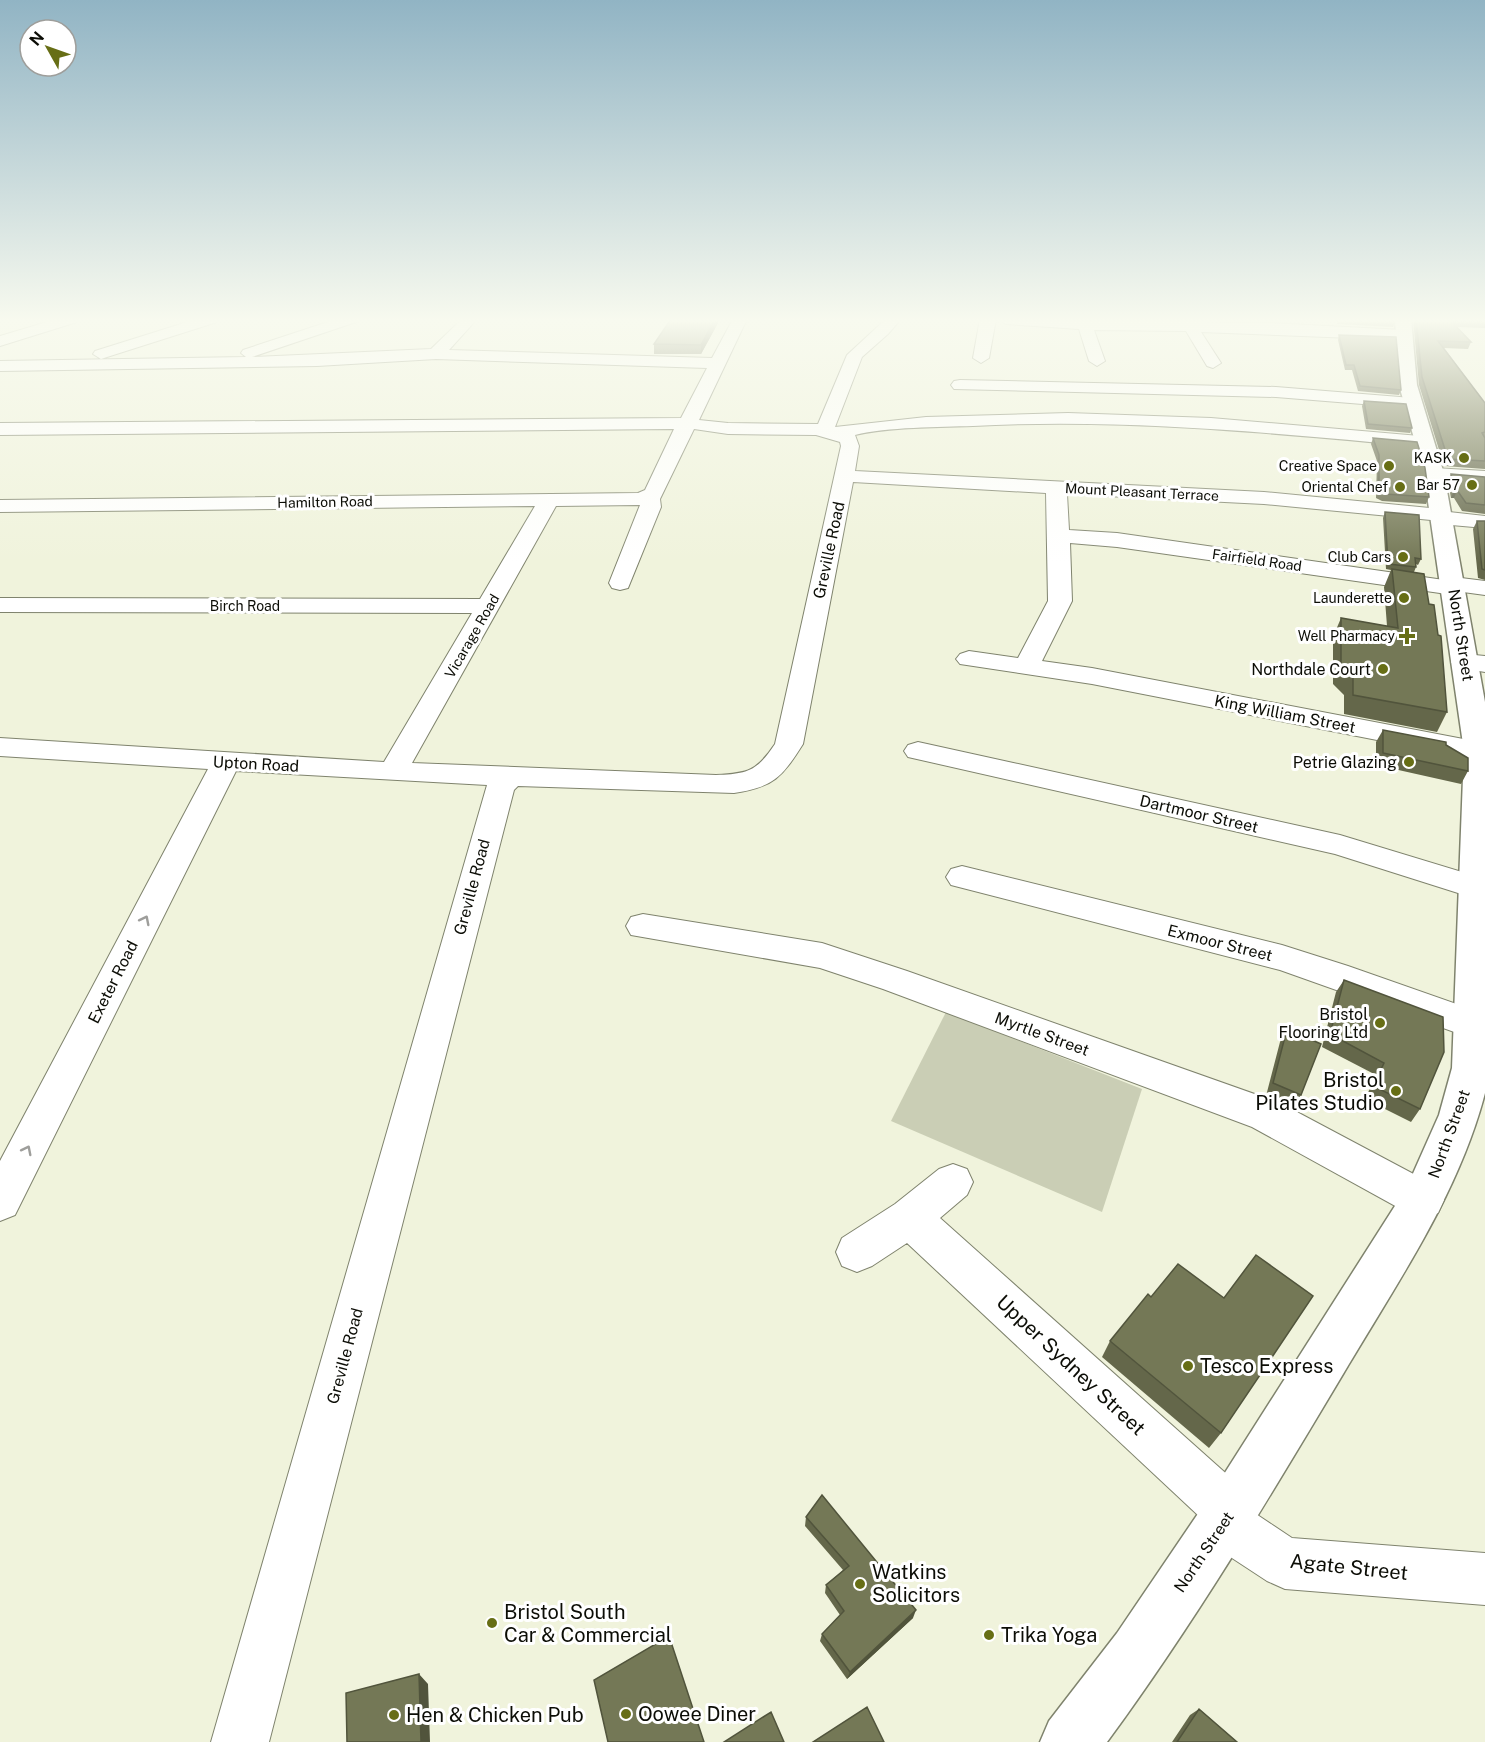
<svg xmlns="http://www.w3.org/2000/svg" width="1485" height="1742" viewBox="0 0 1485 1742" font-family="'Public Sans',sans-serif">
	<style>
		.green { fill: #caceb5 }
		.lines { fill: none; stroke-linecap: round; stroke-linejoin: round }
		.street-casing { stroke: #7f836d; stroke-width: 2 }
		.secondary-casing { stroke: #7f836d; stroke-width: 3 }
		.street { fill: #fff; fill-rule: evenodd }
		.secondary { fill: #fff; fill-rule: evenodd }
		.wall { fill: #64674a }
		.shaded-wall { fill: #51543c }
		.building { fill: #747856; stroke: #51543c; stroke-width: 1.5 }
		.oneway { stroke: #9e9e9b }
		.poi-dot { fill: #676e15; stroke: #fff; stroke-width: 2 }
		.labels { text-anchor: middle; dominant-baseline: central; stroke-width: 6; stroke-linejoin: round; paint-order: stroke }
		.far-poi-label { font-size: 14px; fill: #0c0d06; stroke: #fff; text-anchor: end }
		.far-street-label { font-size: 14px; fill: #0c0d06; stroke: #fff }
		.street-label { font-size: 16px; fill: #0c0d06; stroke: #fff }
		.poi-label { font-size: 16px; fill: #0c0d06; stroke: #fff; text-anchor: end }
		.near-poi-label { font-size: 20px; fill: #0c0d06; stroke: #fff; text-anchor: start }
		.near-street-label { font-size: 20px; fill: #0c0d06; stroke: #fff }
	</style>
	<rect width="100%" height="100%" fill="#f0f3dc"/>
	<path class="green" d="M946,1012L1142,1089L1102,1212L891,1121Z"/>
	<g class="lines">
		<defs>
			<path id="street" d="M57,319H80L77,322L0,346V336Z
				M197,319H220L217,322L107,357L101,359L93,354L95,351Z
				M337,319H359L356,322L252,357L431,349L462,319H477L449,350L712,358L733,319H747L699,420L728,423L818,424L847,355L886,319H901L888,334L862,357L835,427L926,417L1068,413L1211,418L1431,437L1433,441L1431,445L1424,447C1274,433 1123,418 973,426C939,427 887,427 855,435L859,446L855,471L1264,492L1440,509L1449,512L1485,516V528L1440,524L1431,520L1264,504L1067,494L1069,530L1117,533L1444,580L1453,577L1485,581V595L1463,592L1454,595L1117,547L1070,543L1072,601L1042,661L1092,668L1479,742L1485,744V758L1479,760L1092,684L960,664L956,659L960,654L969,651L1018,658L1048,601L1046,493L853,482L803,744C782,777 774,787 734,793L518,786L514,790L269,1742H211L487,785L236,771L15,1215L0,1221V1161L208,769L0,756V738L384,762L472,613L0,612V598L480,599L535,506L0,512V500L638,493L645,490L674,429L0,435V423L681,418L707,368L436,359L317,366L0,371V361L246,357L241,353L243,350ZM694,429L728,434L816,435L840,442L841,446L775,744C757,771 748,774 716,775L412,763L556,506L640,505L609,583L612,588L620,590L628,588L661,507L660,499Z
				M980,319H996L989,358L981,363L973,358Z
				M998,319L1269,323L1403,330L1411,335L1403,340L1201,332L1221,363L1213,368L1207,366L1186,331L1094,330L1105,361L1097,366L1089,361L1079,329L1006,324Z
				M960,380L1276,387L1412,398L1418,399L1421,403L1418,407L1412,408L1276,397L954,389L951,385L954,381Z
				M1434,468L1485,471V483L1427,478L1424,474L1427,470Z
				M1464,654L1485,656V672L1455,667L1451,662L1455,657Z
				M918,742L1340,835L1485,879V897L1477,899L1335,854L908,757L904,751L908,745Z
				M962,866L1282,945L1348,966L1485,1014V1036L1474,1039L1280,970L951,885L946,877L951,869Z
				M643,914L822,943L907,971L1280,1103L1438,1187L1444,1200L1438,1213L1423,1219L1408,1213L1252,1127L883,989L820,968L631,935L626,926L631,917Z
				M953,1164L967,1169L973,1182L967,1195L940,1218L1249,1494L1256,1514L1292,1538L1485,1553V1605L1285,1589L1267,1581L1206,1541L1199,1523L1201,1518L907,1243L872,1266L857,1272L842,1266L836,1252L842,1238L895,1204L939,1169Z"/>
			<path id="secondary" d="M1395,319H1411L1417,385L1444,474L1485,702V1093C1459,1192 1401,1277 1349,1364C1272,1493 1196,1621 1107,1742H1040L1049,1721L1117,1633L1212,1493L1407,1187L1439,1115L1452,1068L1464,751L1424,474L1399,385Z"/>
		</defs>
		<use href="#street" class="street-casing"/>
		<use href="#secondary" class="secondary-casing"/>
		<use href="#street" class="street"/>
		<use href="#secondary" class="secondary"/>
	</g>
	<path class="wall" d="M671,319H718V323L701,354H654V344Z
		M1337,319H1396V321L1393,327L1337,324Z
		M1413,319H1485V328L1457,327L1471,342L1468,349L1444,348L1485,403V469L1444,466L1419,385Z
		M1339,335L1401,390L1399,395L1358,391L1352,370H1345L1338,340Z
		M1364,401L1412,428L1410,433L1366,429L1362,406Z
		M1373,438L1429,497L1426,504L1382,501L1376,498L1377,461L1371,444Z
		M1451,474L1485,477V514L1462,511L1454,498H1451L1448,482Z
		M1385,512L1421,559L1418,565L1416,564V567L1414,572L1429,604L1447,712L1437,732L1344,714V695L1333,684V637L1341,618L1387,626L1384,587L1391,570L1386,569L1383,518Z
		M1477,521H1485V580L1478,578L1473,529Z
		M1383,730L1446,745L1468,771L1461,784L1376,765V742Z
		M1344,980L1420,1109L1411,1122L1365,1099L1376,1075L1322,1047L1336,992Z
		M1287,1029L1301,1095L1293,1108L1266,1096L1280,1042Z
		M1110,1341L1221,1433L1209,1448L1102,1357Z
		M806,1517L913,1618L847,1679L820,1641L822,1634L840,1615L825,1593L826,1585L843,1570L805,1526Z
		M1199,1709L1237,1742H1172L1190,1715Z"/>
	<path class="shaded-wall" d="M715,319H718V323L701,354V345Z
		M1454,490H1457L1454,498H1451Z
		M916,1610L913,1618L847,1679L850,1672Z
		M419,1674L428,1684L430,1742H421Z"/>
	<path class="building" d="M671,319H715L701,345L654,344Z
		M1362,319H1396V321Z
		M1416,319H1485V321H1451L1471,342L1438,341L1485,403V432L1482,433L1485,438V461L1448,459L1422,377Z
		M1339,335L1396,337L1401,390L1360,386L1354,365H1346Z
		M1364,401L1406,404L1412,428L1368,424Z
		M1373,438L1417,442L1425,468L1429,497L1385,494L1379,492V455Z
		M1451,474L1485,477V505L1466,503L1457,490H1454Z
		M1385,512L1419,515L1421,559L1415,558L1416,567L1388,564Z
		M1477,521H1485V570L1482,569Z
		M1392,569L1424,574L1429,604L1434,605L1438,635L1441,636L1447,712L1353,695V676L1341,665V618L1398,628Z
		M1383,730L1446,742V745L1468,758V771L1383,753Z
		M1344,980L1443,1017L1444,1052L1420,1109L1373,1086L1384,1063L1330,1034Z
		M1287,1029L1321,1044L1301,1095L1273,1083Z
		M1256,1255L1313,1296L1221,1433L1110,1341L1148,1294L1151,1297L1178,1264L1224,1298Z
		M822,1495L916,1610L850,1672L822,1634L844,1611L826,1585L849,1566L806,1517Z
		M669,1636L704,1742H608L594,1680Z
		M419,1674L421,1742H347L346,1693Z
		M867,1707L884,1742H813Z
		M1199,1709L1237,1742H1177Z
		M771,1712L784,1742H724Z"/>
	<defs><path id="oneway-chevron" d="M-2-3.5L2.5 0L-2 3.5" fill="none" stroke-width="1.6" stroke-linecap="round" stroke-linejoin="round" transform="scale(1.5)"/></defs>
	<g class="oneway">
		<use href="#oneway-chevron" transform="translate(145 920) rotate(-63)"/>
		<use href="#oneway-chevron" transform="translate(27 1150) rotate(-63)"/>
	</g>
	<linearGradient id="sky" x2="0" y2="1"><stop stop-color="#91b4c4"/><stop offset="0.57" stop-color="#f8faef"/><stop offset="1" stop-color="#f8faef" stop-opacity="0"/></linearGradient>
	<rect width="1485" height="563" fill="url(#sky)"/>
	<g class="poi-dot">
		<circle cx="1464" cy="458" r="6"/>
		<circle cx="1389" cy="466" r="6"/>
		<circle cx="1472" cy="485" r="6"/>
		<circle cx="1400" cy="487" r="6"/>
		<circle cx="1403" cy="557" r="6"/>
		<circle cx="1404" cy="598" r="6"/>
		<path d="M1404 627h6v6h6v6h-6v6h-6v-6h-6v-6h6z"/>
		<circle cx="1383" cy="669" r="6"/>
		<circle cx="1409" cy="762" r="6"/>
		<circle cx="1380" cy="1023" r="6"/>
		<circle cx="1396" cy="1091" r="6"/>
		<circle cx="1188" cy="1366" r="6"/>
		<circle cx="860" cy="1584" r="6"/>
		<circle cx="492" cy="1623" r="6"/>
		<circle cx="989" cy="1635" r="6"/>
		<circle cx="626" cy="1714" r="6"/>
		<circle cx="394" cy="1715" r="6"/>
	</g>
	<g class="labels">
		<g class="far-poi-label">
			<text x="1452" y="458">KASK</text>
			<text x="1377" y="466">Creative Space</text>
			<text x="1460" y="485">Bar 57</text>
			<text x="1388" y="487">Oriental Chef</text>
			<text x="1391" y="557">Club Cars</text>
			<text x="1392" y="598">Launderette</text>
			<text x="1395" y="636">Well Pharmacy</text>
		</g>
		<g class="far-street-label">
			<text transform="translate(1142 492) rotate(3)">Mount Pleasant Terrace</text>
			<text transform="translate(325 502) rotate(-1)">Hamilton Road</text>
			<text transform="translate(1257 560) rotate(8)">Fairfield Road</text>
			<text x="245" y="606">Birch Road</text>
			<text transform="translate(472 636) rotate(-60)">Vicarage Road</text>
		</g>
		<g class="street-label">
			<text transform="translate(829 550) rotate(-78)">Greville Road</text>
			<text transform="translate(1461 635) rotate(81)">North Street</text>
			<text transform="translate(1285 714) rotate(11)">King William Street</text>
			<text transform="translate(256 764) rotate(3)">Upton Road</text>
			<text transform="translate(1199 814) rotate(13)">Dartmoor Street</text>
			<text transform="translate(472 887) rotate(-75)">Greville Road</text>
			<text transform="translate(1220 943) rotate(14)">Exmoor Street</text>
			<text transform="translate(113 982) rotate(-63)">Exeter Road</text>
			<text transform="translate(1042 1034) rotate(20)">Myrtle Street</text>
			<text transform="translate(1449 1134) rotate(-70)">North Street</text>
			<text transform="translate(345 1356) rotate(-75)">Greville Road</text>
			<text transform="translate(1204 1552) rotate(-56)">North Street</text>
		</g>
		<g class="poi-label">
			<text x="1371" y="669">Northdale Court</text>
			<text x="1397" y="762">Petrie Glazing</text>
			<text x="1368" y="1014">Bristol<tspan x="1368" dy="18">Flooring Ltd</tspan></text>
		</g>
		<g class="near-poi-label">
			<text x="1384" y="1080" text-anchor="end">Bristol<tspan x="1384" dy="23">Pilates Studio</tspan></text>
			<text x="1200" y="1366">Tesco Express</text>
			<text x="872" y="1572">Watkins<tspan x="872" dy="23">Solicitors</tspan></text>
			<text x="504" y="1612">Bristol South<tspan x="504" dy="23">Car &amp; Commercial</tspan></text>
			<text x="1001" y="1635">Trika Yoga</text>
			<text x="638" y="1714">Oowee Diner</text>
			<text x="406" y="1715">Hen &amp; Chicken Pub</text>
		</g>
		<g class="near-street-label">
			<text transform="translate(1071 1365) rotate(43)">Upper Sydney Street</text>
			<text transform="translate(1349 1567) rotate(6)">Agate Street</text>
		</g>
	</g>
	<g transform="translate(48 48) rotate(310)"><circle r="28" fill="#ffffff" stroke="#9e9e9b" stroke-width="1.5"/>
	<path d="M0-4.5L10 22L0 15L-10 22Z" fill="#676e15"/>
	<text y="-9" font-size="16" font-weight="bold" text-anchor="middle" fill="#0c0d06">N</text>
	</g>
</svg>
